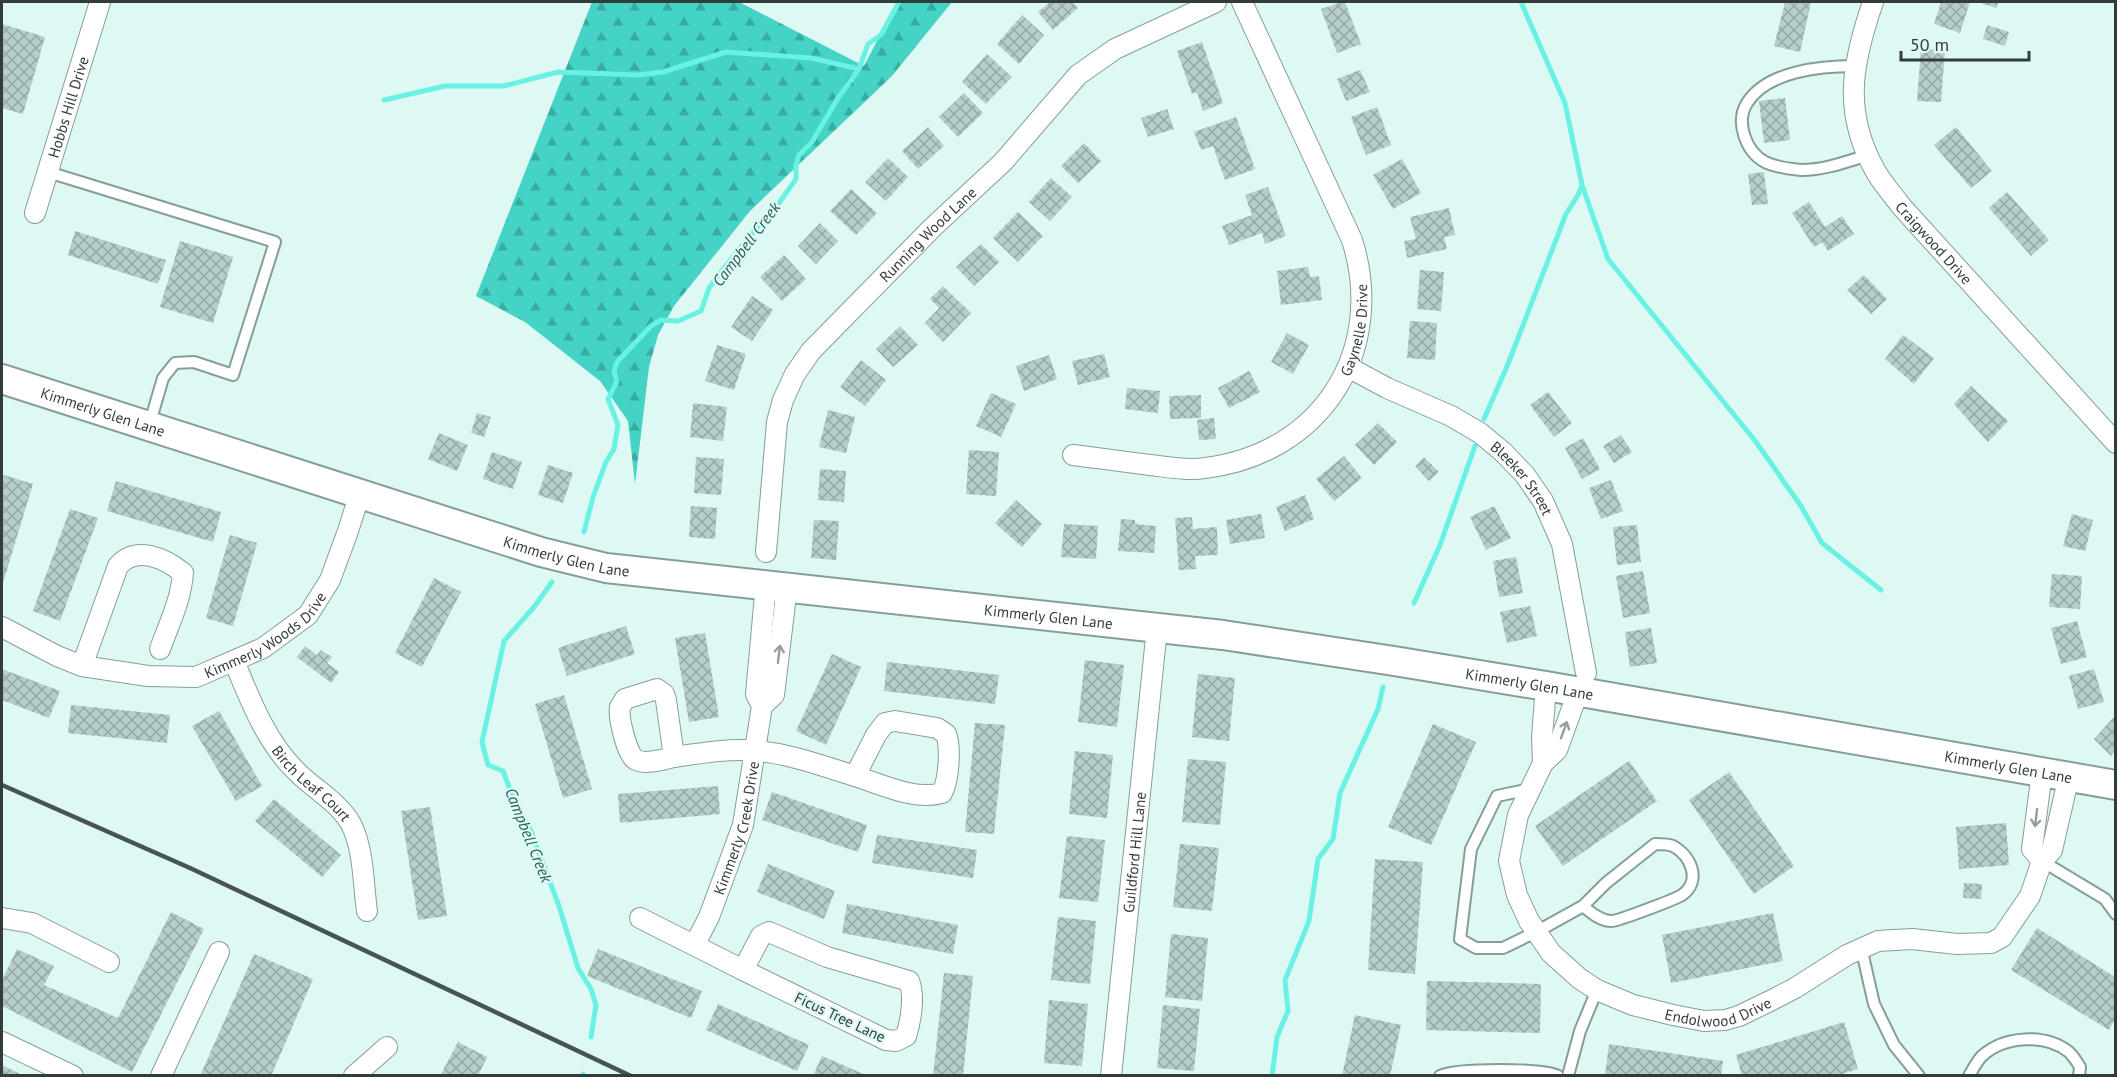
<svg xmlns="http://www.w3.org/2000/svg" width="2117" height="1077" viewBox="0 0 2117 1077" font-family="'PT Sans',sans-serif">
	<style>
		.forest { fill: url(#forest-firs) }
		.lines { fill: none; stroke-linecap: round; stroke-linejoin: round }
		.stream { stroke: #69f2e3; stroke-width: 5 }
		.building { fill: url(#building-cross-hatch) }
		.lane-casing { stroke: #869e9a; stroke-width: 14 }
		.street-casing { stroke: #869e9a; stroke-width: 22 }
		.secondary-casing { stroke: #869e9a; stroke-width: 32 }
		.lane { stroke: #fff; stroke-width: 10 }
		.street { stroke: #fff; stroke-width: 20 }
		.secondary { stroke: #fff; stroke-width: 28 }
		.rail { stroke: #485452; stroke-width: 4.5 }
		.oneway { stroke: #989e9d }
		.labels { text-anchor: middle; dominant-baseline: central; stroke-width: 4.5; stroke-linejoin: round; paint-order: stroke }
		.street-label { font-size: 15px; fill: #323c3b; stroke: #def8f4 }
		.water-label { font-size: 16px; font-style: italic; fill: #27605a; stroke: #def8f4 }
	</style>
	<defs>
		<pattern id="forest-firs" width="22" height="20" patternUnits="userSpaceOnUse" patternTransform="scale(1.5)"><rect width="22" height="20" fill="#44d3c5"/><path d="M5 1l3.5 6h-7zM16 11l3.5 6h-7z" fill="#39aca1"/></pattern>
		<pattern id="building-cross-hatch" width="8" height="8" patternUnits="userSpaceOnUse" patternTransform="scale(1.5)"><rect width="8" height="8" fill="#b6ceca"/><path d="M0 0l8 8M0 8l8-8" fill="none" stroke="#95a8a5"/></pattern>
	</defs>
	<rect width="100%" height="100%" fill="#def8f4"/>
	<path class="forest" d="M592,2H739L864,66L897,2H952L892,76L750,211L674,306L658,335L649,367L635,484L628,421L600,381L525,322L476,296Z"/>
	<g class="lines">
		<path class="stream" d="M1521,2L1565,103L1582,185L1608,259L1756,442L1801,506L1822,543L1881,590
			M384,100L445,86H504L558,72L637,75L663,72L726,52L811,58L859,69
			M1484,419L1508,364L1566,214L1578,195L1582,185
			M584,532L593,497L606,462L614,449L618,425L608,399L617,381L614,371L617,362L651,326L661,320L678,321L701,311L709,288L720,273L769,213L774,210L796,179V165L799,155L812,142L838,98L859,69L868,44L881,35L899,2
			M552,582L534,607L504,641L482,742L488,765L503,771L517,807L530,829L559,906L578,968L591,989L596,1005L591,1037
			M1414,603L1440,545L1475,446
			M583,1076V1074
			M1272,1076L1277,1037L1288,1011L1285,980L1309,921L1318,859L1333,839L1340,793L1378,709L1383,687"/>
	</g>
	<path class="building" d="M1050,2H1072L1078,8L1053,30L1038,12Z
		M1342,2H1345L1361,44L1337,53L1321,9Z
		M1785,2H1811L1800,52L1774,46Z
		M1941,2H1970L1960,33L1934,24Z
		M1978,2H1999L1996,8Z
		M1022,15L1044,35L1019,64L997,44Z
		M2,24L45,37L23,114L2,108Z
		M1987,25L2009,32L2005,46L1983,39Z
		M1202,42L1223,103L1203,111L1197,92L1192,94L1177,51Z
		M1921,49L1945,50L1941,102L1917,101Z
		M987,54L1012,77L986,104L962,82Z
		M1360,70L1370,92L1346,101L1337,79Z
		M964,93L983,113L958,137L939,117Z
		M1785,98L1790,140L1764,143L1759,101Z
		M1377,107L1391,145L1366,155L1351,117Z
		M1167,109L1174,129L1148,137L1141,118Z
		M1236,117L1255,169L1225,180L1213,146L1201,150L1194,132Z
		M928,127L944,146L918,169L902,151Z
		M1956,127L1992,171L1971,188L1934,145Z
		M1084,143L1101,161L1078,183L1061,166Z
		M888,158L908,177L886,201L865,182Z
		M1402,159L1421,193L1393,209L1373,175Z
		M1764,172L1768,204L1752,205L1748,174Z
		M1051,178L1072,197L1050,221L1029,202Z
		M1268,187L1286,236L1265,244L1262,233L1229,245L1222,226L1252,215L1245,195Z
		M851,189L877,213L856,235L830,211Z
		M2007,192L2049,240L2031,256L1989,208Z
		M1809,202L1825,227L1842,216L1854,234L1828,251L1822,242L1814,247L1792,213Z
		M1449,208L1455,235L1444,237L1447,249L1407,258L1404,241L1416,239L1410,217Z
		M1018,212L1043,236L1018,262L993,238Z
		M820,223L838,241L816,264L798,246Z
		M75,231L166,260L158,284L68,255Z
		M180,241L233,257L213,323L160,307Z
		M981,244L999,262L974,286L956,267Z
		M784,255L806,279L782,301L760,277Z
		M1308,267L1310,277L1319,276L1322,300L1281,305L1277,271Z
		M1420,270L1444,272L1441,311L1417,309Z
		M1864,275L1887,299L1871,314L1847,290Z
		M943,286L971,313L943,342L925,323L939,308L930,299Z
		M752,296L773,310L752,341L731,327Z
		M1410,321L1437,323L1435,360L1407,358Z
		M900,326L918,345L893,367L876,349Z
		M1287,333L1309,345L1293,374L1271,362Z
		M1903,335L1934,358L1914,384L1885,359Z
		M717,345L746,354L734,390L705,381Z
		M1104,354L1110,377L1078,385L1072,361Z
		M1049,355L1057,379L1024,391L1016,366Z
		M861,360L886,380L865,406L840,387Z
		M1249,371L1260,392L1229,408L1218,388Z
		M1971,386L2008,421L1988,442L1954,404Z
		M1127,388L1160,391L1158,413L1125,409Z
		M1548,392L1572,423L1554,437L1530,405Z
		M991,393L1016,404L1001,437L976,426Z
		M1201,395V418L1170,419L1169,396Z
		M693,403L727,407L723,441L690,437Z
		M828,410L855,417L846,453L819,447Z
		M477,413L491,417L484,437L471,433Z
		M1214,418L1216,439L1199,440L1197,420Z
		M1378,423L1397,442L1374,465L1355,445Z
		M439,433L468,445L457,471L428,459Z
		M1621,435L1632,452L1614,463L1603,446Z
		M1583,438L1600,469L1582,479L1565,448Z
		M969,450L999,452L996,496L966,494Z
		M492,452L522,462L513,489L483,479Z
		M1344,456L1362,478L1334,501L1316,479Z
		M696,457L724,459L721,495L694,493Z
		M1424,457L1439,472L1429,481L1415,466Z
		M548,465L573,473L563,503L538,495Z
		M820,469L846,471L844,502L818,500Z
		M4,475L33,484L2,586V482Z
		M1611,480L1623,511L1601,519L1589,488Z
		M116,481L221,512L213,542L107,511Z
		M1305,495L1314,519L1285,531L1276,507Z
		M1016,500L1042,524L1022,547L995,523Z
		M691,506L717,508L715,539L689,537Z
		M1494,506L1511,538L1486,550L1470,517Z
		M70,509L98,518L60,621L33,611Z
		M1261,514L1265,538L1230,544L1226,520Z
		M2072,514L2093,520L2085,551L2063,546Z
		M1192,517L1193,529L1217,527L1218,555L1195,556L1196,569L1179,570L1175,518Z
		M1121,519L1135,520V524L1156,526L1154,553L1118,551Z
		M814,520L839,521L836,560L811,558Z
		M1064,524L1098,526L1096,559L1061,557Z
		M1637,525L1641,562L1617,565L1613,527Z
		M230,535L257,543L233,626L206,618Z
		M1516,557L1523,593L1499,597L1493,561Z
		M1643,571L1650,613L1623,618L1616,576Z
		M2052,574L2082,576L2080,609L2049,607Z
		M434,578L461,592L422,667L395,653Z
		M1530,606L1537,636L1507,643L1500,612Z
		M2077,621L2087,657L2061,664L2051,628Z
		M626,626L635,654L567,676L558,648Z
		M1651,628L1657,663L1630,667L1625,632Z
		M705,633L719,717L689,722L675,638Z
		M305,646L317,655L321,650L332,657L327,663L339,672L331,683L297,657Z
		M832,654L861,667L826,745L796,731Z
		M1085,660L1124,665L1117,727L1078,722Z
		M887,662L999,675L995,704L884,691Z
		M2,669L60,691L49,718L2,700Z
		M2094,669L2104,702L2078,709L2069,676Z
		M1198,674L1235,678L1229,741L1192,737Z
		M564,695L592,789L563,798L535,704Z
		M71,705L170,715L167,743L68,733Z
		M219,711L262,786L236,801L192,726Z
		M2115,716V751L2111,756L2094,739Z
		M975,723L1005,725L994,834L965,832Z
		M1433,724L1476,742L1431,845L1388,827Z
		M1075,751L1113,755L1107,818L1069,814Z
		M1188,759L1226,762L1220,825L1182,822Z
		M1629,761L1657,801L1563,866L1535,826Z
		M1729,772L1794,866L1754,894L1689,800Z
		M718,786L720,814L620,823L618,794Z
		M772,792L867,825L858,852L762,820Z
		M274,799L341,855L322,877L255,821Z
		M430,807L447,916L418,920L401,811Z
		M2006,823L2009,865L1959,869L1956,827Z
		M877,835L977,850L973,878L872,863Z
		M1067,836L1105,840L1098,902L1059,898Z
		M1180,844L1219,848L1212,911L1173,907Z
		M1375,859L1423,862L1415,974L1368,970Z
		M768,864L835,891L824,919L757,892Z
		M1964,883L1982,884L1981,899L1963,898Z
		M847,904L958,925L953,954L842,933Z
		M171,912L204,929L132,1072L2,1006V980L17,949L54,966L44,985L118,1018Z
		M1773,913L1783,961L1671,983L1662,935Z
		M1058,917L1096,921L1090,984L1051,980Z
		M2037,928L2115,977V1019L2109,1030L2011,970Z
		M1171,934L1208,938L1202,1001L1165,997Z
		M598,949L702,991L691,1018L587,976Z
		M254,954L313,979L271,1076H200Z
		M944,973L973,976L963,1076H933Z
		M1427,981L1541,984L1540,1033L1426,1030Z
		M1049,1000L1088,1004L1082,1066L1044,1063Z
		M718,1004L809,1045L797,1071L706,1030Z
		M1163,1005L1200,1009L1194,1071L1157,1068Z
		M1355,1015L1401,1025L1390,1076H1342Z
		M1844,1022L1858,1069L1836,1076H1742L1736,1055Z
		M458,1042L487,1057L478,1076H440Z
		M1609,1044L1723,1061L1721,1076H1605Z
		M822,1056L836,1062L868,1076H813Z
		M2,1065L24,1076H2Z"/>
	<g class="lines">
		<defs>
			<path id="lane" d="M1855,66C1821,66 1767,71 1747,103C1735,122 1746,152 1765,162C1775,167 1791,169 1801,170C1824,170 1846,162 1868,155
				M48,172L275,242L233,375L194,362L175,363L163,378L149,426
				M1530,789L1497,796L1471,849L1460,939L1476,948H1503L1536,932L1583,906L1606,883L1655,844C1661,844 1668,844 1673,846C1691,856 1702,881 1682,895C1676,899 1618,921 1612,921C1601,921 1591,913 1583,906
				M2042,861L2105,899L2116,914
				M1861,947L1874,1004L1894,1045L1919,1076
				M1440,1076C1457,1068 1543,1068 1558,1076
				M1568,1076L1580,1031L1597,990
				M1969,1076C1973,1069 1977,1061 1982,1056C2004,1036 2045,1033 2069,1052C2073,1056 2077,1062 2080,1067L2079,1076"/>
			<g id="street">
				<path id="s1" d="M1873,2C1852,63 1842,112 1876,172C1883,184 1893,195 1901,206L2116,443"/>
				<path id="s2" d="M35,213L100,2"/>
				<path id="s3" d="M1348,367L1387,388L1451,416L1480,433L1503,452L1525,475L1543,501L1562,544L1586,673"/>
				<path id="s4" d="M1073,455C1099,458 1125,462 1150,465C1168,467 1187,471 1205,468C1321,454 1387,351 1352,240L1242,2"/>
				<path id="s5" d="M766,552L777,422L783,400L795,374L811,351L932,228L1003,162L1078,75L1115,49L1216,2"/>
				<path id="s6" d="M2,627L57,656L82,666L148,676L196,677L263,648L308,615L330,580L348,531L360,493"/>
				<path id="s7" d="M234,661C250,699 265,740 295,770C312,788 339,802 351,824C364,850 363,883 367,911"/>
				<path d="M82,666L118,566C136,545 165,558 183,573C181,600 169,624 160,649"/>
				<path d="M657,689L664,694L666,700L674,757C664,759 646,765 636,760C627,756 618,717 620,707C621,706 624,700 625,699Z"/>
				<path id="s8" d="M1578,692L1557,750L1543,763L1518,815L1509,861L1517,895L1529,921L1551,953L1580,979L1597,990L1633,1005L1673,1015L1704,1021L1725,1020L1739,1016L1770,1001L1795,988L1847,955L1878,941L1912,939L1957,944L1991,943L2002,937L2030,896L2042,861L2052,850L2069,776"/>
				<path d="M762,706L774,695L787,587"/>
				<path d="M895,721L937,728L946,734C951,747 949,780 942,793C915,801 881,784 855,776L876,735L885,723Z"/>
				<path d="M674,757C701,753 731,748 757,751C791,754 823,766 855,776"/>
				<path d="M1543,763L1542,737L1546,686"/>
				<path d="M2042,772L2032,849L2042,861"/>
				<path d="M2,918L32,923L109,962"/>
				<path d="M640,918L743,970"/>
				<path d="M769,932L827,957L909,981C915,995 911,1021 906,1036L896,1041L886,1040L743,970L761,936Z"/>
				<path id="s9" d="M695,944L709,917L743,825L762,706L756,694L766,584"/>
				<path d="M2,1042L73,1076"/>
				<path d="M161,1076L219,952"/>
				<path d="M354,1076L387,1047"/>
				<path id="s10" d="M1111,1076L1157,628"/>
			</g>
			<g id="secondary">
				<path id="s11" d="M2,379L541,552L606,568L1223,635L1394,661L1546,686L2116,785"/>
			</g>
		</defs>
		<use href="#lane" class="lane-casing"/>
		<use href="#street" class="street-casing"/>
		<use href="#secondary" class="secondary-casing"/>
		<use href="#lane" class="lane"/>
		<use href="#street" class="street"/>
		<use href="#secondary" class="secondary"/>
		<path class="rail" d="M2,785L190,868L631,1076"/>
	</g>
	<defs><path id="oneway-shaft" d="M-6 0H5M1.5-3L5.5 0L1.5 3" fill="none" stroke-width="1.6" stroke-linecap="round" stroke-linejoin="round" transform="scale(1.5)"/></defs>
	<g class="oneway">
		<use href="#oneway-shaft" transform="translate(779 654) rotate(-83)"/>
		<use href="#oneway-shaft" transform="translate(1564 730) rotate(-70)"/>
		<use href="#oneway-shaft" transform="translate(2036 818) rotate(97)"/>
	</g>
	<g class="labels">
		<g class="street-label">
			<text stroke="none"><textPath href="#s2" startOffset="111">Hobbs Hill Drive</textPath></text>
			<text stroke="none"><textPath href="#s5" startOffset="375">Running Wood Lane</textPath></text>
			<text stroke="none"><textPath href="#s1" startOffset="268">Craigwood Drive</textPath></text>
			<text stroke="none"><textPath href="#s4" startOffset="354">Gaynelle Drive</textPath></text>
			<text stroke="none"><textPath href="#s11" startOffset="106">Kimmerly Glen Lane</textPath></text>
			<text stroke="none"><textPath href="#s3" startOffset="210">Bleeker Street</textPath></text>
			<text stroke="none"><textPath href="#s11" startOffset="592">Kimmerly Glen Lane</textPath></text>
			<text stroke="none"><textPath href="#s11" startOffset="1078">Kimmerly Glen Lane</textPath></text>
			<text stroke="none"><textPath href="#s6" startOffset="286">Kimmerly Woods Drive</textPath></text>
			<text stroke="none"><textPath href="#s11" startOffset="1564">Kimmerly Glen Lane</textPath></text>
			<text stroke="none"><textPath href="#s11" startOffset="2050">Kimmerly Glen Lane</textPath></text>
			<text stroke="none"><textPath href="#s7" startOffset="147">Birch Leaf Court</textPath></text>
			<text stroke="none"><textPath href="#s9" startOffset="124">Kimmerly Creek Drive</textPath></text>
			<text stroke="none"><textPath href="#s10" startOffset="225">Guildford Hill Lane</textPath></text>
			<text stroke="none"><textPath href="#s8" startOffset="474">Endolwood Drive</textPath></text>
			<text transform="translate(840 1017) rotate(25)">Ficus Tree Lane</text>
		</g>
		<g class="water-label">
			<text transform="translate(746 244) rotate(-53)">Campbell Creek</text>
			<text transform="translate(529 835) rotate(68)">Campbell Creek</text>
		</g>
	</g>
	<rect width="2117" height="1077" fill="none" stroke="#323c3b" stroke-width="6"/>
	<path d="M1901 51v9h128v-9" fill="none" stroke="#323c3b" stroke-width="3"/>
	<text x="1910" y="51" font-size="18" fill="#323c3b" stroke="#def8f4" stroke-width="4.5" paint-order="stroke">50 m</text>
</svg>
